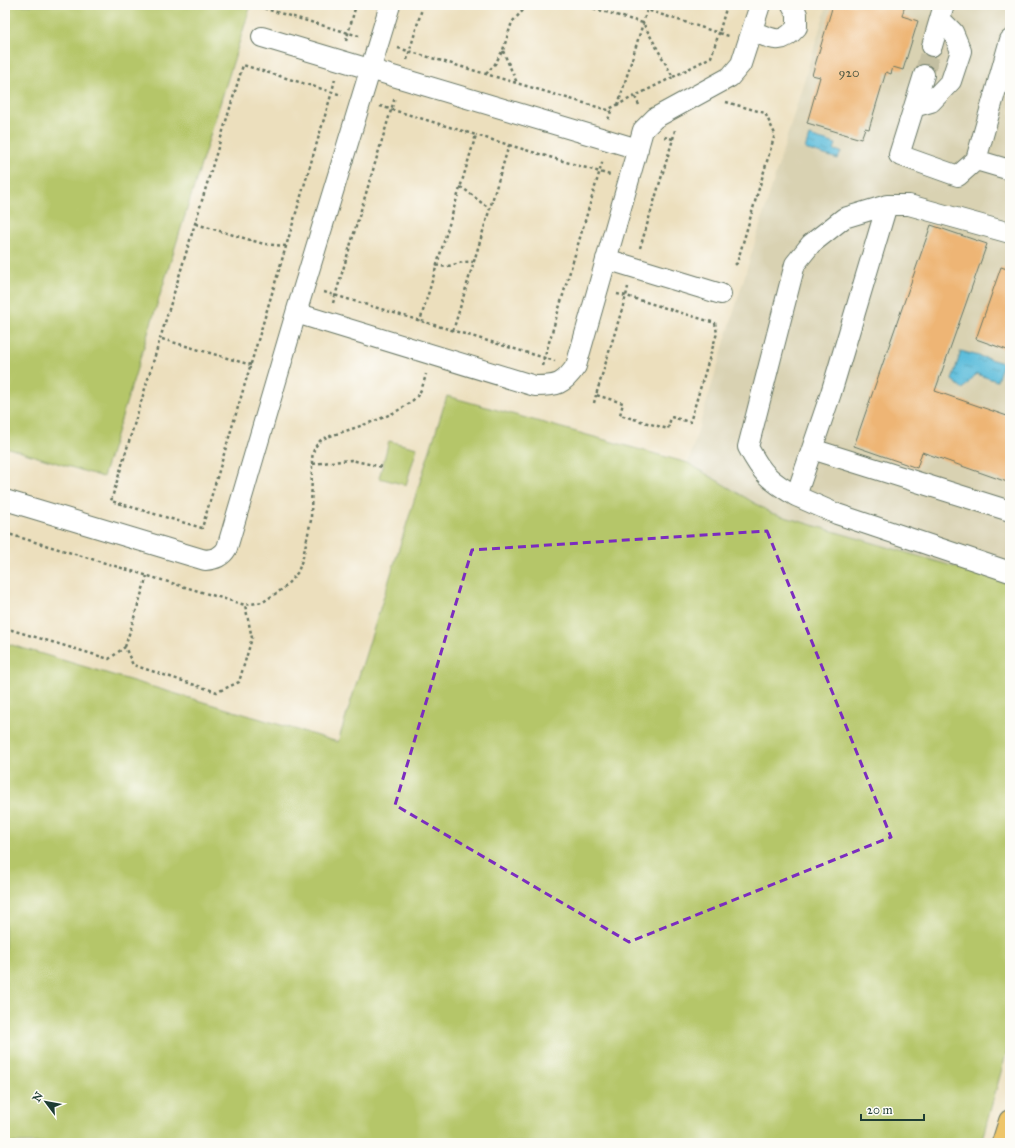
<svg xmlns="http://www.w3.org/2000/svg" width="1015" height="1148" viewBox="0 0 1015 1148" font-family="'IM FELL Great Primer',serif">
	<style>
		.built { fill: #d9d2b2 }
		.green { fill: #b5c669; stroke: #6a824e }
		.water { fill: url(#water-ripples); stroke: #3e7e88 }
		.building { fill: #eeb575 }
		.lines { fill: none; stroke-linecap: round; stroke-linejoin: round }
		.minor-tunnel { stroke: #c3bfa2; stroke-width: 20; stroke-dasharray: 20 10; stroke-linecap: butt }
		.minor-casing { stroke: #677664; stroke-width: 22 }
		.major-casing { stroke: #677664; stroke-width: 24 }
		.path { stroke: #677664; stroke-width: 2.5; stroke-dasharray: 3 3; stroke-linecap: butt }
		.minor { stroke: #fff; stroke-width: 20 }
		.major { stroke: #eec569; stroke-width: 22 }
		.marked { fill: none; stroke: #7b2cbf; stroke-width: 3; stroke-dasharray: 8 5; stroke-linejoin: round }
		.labels { text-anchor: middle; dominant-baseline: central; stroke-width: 3; stroke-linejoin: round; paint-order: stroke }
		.number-label { font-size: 13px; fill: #535b44 }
	</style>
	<defs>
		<pattern id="water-ripples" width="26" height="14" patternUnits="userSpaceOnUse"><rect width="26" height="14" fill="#5ebedc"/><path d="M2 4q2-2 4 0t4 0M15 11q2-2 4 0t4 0" fill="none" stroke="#4d9cb3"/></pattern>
	</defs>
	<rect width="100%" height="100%" fill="#fdfcf7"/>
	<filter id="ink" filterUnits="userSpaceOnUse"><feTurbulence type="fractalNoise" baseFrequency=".025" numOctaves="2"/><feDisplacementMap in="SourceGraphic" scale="8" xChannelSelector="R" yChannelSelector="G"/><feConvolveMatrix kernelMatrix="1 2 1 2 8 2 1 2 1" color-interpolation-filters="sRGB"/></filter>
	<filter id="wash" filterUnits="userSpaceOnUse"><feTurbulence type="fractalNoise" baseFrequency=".012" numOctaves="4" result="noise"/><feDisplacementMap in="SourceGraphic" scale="16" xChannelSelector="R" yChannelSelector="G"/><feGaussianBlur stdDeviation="0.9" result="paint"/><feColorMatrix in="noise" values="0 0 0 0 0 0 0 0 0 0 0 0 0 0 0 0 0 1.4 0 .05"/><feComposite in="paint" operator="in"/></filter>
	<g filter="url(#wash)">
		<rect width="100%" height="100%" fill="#ecdfbd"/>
		<path class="built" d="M827,5H1010V583L771,513L688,463Z"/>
		<path class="green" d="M5,5H251L103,477L5,447Z
			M447,396L688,463L771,513L1010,583V1040L981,1143H5V643L338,742Z
			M389,441L417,448L406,485L379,478Z"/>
		<path class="water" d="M809,136L836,144L834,150L841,152L838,159L805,149Z
			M961,351L1003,363L997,381L976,374L963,389L952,380Z"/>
		<g id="blocks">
			<path class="building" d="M833,5H905L902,16L918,21L903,70L893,67L891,74L886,72L869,129L865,128L861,139L807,123L820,77L812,75Z
				M931,225L987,244L935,391L1010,417V483L922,452L917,468L854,446Z
				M1001,267L1010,270V351L976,339Z"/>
		</g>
	</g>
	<g filter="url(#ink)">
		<use href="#blocks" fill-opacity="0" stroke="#677664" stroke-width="1"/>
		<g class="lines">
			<path class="minor-tunnel" d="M924,75L932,46"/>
			<defs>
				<path id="minor" d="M390,5L296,313L535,386C557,386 563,385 576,366L643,130L655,118L730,77L741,64L760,5
					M752,31C773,39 781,46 797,27V14L792,5
					M262,37L638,149
					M1010,40L976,160L1010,170
					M932,46L944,5
					M924,75L899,155L958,176L976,160
					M914,107L931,102L951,81L961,51L953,32L940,19
					M1010,233L909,205H887L831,393L796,496L837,514L1010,572
					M606,259L721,294
					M812,449L1010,511
					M796,496C770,481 762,474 748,447L795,264L811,244L844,218L887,205
					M5,500L205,560C215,559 222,557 227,548L296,313"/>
				<path id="major" d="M1003,1143L1010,1121"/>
			</defs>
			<use href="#minor" class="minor-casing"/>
			<use href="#major" class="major-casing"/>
			<path class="path" d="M259,5L266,9L359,36
				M582,5L643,23L673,77L607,110
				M727,5L719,33L729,36
				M346,41L356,5
				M398,48L611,111L608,120
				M503,51L517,83
				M407,60L423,5
				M486,74L495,64L503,50L512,22L528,5
				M335,79L332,92C289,237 245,383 202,528L111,501L243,65L332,92L342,95
				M635,97L639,105
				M726,102L765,113L775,134L737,263L733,267
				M618,105L647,10L719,33L711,57L673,77
				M380,106L476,135L420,321
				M673,139L675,130
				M509,145L610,175
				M460,187C472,193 478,202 490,208
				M196,224L264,244L286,246
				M640,248L673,139L664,137
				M436,265C449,270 458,260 473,262
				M324,292L555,361
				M617,294L626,296L715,323L717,333L690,422L671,417L668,429L620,415L623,403L596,395L626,296L628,287
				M333,303L395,97
				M453,331L509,145L476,135
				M162,339L251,365
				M542,366L603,160
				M594,403L596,395
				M312,464C312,454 313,447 322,439C348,429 400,417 418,395C422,389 424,382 426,374
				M5,533L245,605L263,602L284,588L298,572L303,557L311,520L312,464L351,460L382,467
				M5,628L109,659L125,647L133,665L217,692L239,682L252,638L245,605
				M125,647L147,576"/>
			<use href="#minor" class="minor"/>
			<use href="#major" class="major"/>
		</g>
	</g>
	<path class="marked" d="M767,531L891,837L629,942L395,805L472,550Z"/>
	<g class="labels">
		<g class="number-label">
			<text x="849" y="73">920</text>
		</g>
	</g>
	<rect width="1015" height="1148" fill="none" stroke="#fdfcf7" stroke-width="20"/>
	<g transform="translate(46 1102) rotate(302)" stroke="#fdfcf7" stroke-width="3" paint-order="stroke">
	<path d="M0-3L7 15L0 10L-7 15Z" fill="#1f3d34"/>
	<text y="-6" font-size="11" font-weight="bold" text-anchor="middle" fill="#1f3d34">N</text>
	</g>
	<path d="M861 1114v6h63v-6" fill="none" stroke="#1f3d34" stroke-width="2"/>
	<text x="867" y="1114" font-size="12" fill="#1f3d34" stroke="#fdfcf7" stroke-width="3" paint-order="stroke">20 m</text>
</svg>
